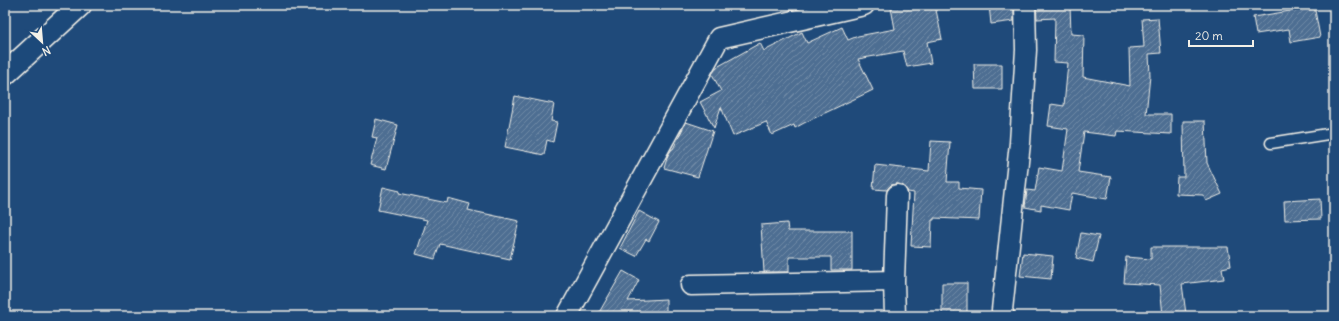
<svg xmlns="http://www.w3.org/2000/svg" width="1339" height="321" viewBox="0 0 1339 321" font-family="Delius,sans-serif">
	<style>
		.building { fill: url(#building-hatch); stroke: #f4f1e8 }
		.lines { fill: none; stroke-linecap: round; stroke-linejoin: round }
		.service-casing { stroke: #f4f1e8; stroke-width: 13 }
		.minor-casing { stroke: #f4f1e8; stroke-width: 23 }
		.secondary-casing { stroke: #f4f1e8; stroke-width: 25 }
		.service { stroke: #1f4a7a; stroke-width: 10 }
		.minor { stroke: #1f4a7a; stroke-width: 20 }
		.secondary { stroke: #1f4a7a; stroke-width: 22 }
	</style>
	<defs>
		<pattern id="building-hatch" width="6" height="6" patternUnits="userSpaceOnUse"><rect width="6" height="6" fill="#4d6e92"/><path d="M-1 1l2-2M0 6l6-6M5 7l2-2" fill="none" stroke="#708aa6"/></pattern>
	</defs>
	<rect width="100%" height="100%" fill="#1f4a7a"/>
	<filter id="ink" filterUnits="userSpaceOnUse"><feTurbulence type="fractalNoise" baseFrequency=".025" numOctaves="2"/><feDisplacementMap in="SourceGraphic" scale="8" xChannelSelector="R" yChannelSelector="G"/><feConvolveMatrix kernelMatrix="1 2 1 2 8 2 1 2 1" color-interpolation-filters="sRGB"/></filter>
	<g filter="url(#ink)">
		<path class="building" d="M905,5H935L942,39L927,42L931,63L907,67L903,51L858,59L873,90L804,123L795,128L794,125L772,135L766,122L733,136L721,107L714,128L700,102L721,91L712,74L717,67L760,43L764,51L802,32L807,43L842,27L848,40L858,36L895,29L891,8Z
			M989,5H1014V21L991,24Z
			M1036,5H1070L1071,34L1084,35L1083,77L1130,86L1129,48L1144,47L1142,19L1158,18L1161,53L1149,54L1150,76L1146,114H1171V134L1117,131L1116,136L1084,132L1078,172L1111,177L1107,199L1072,193L1069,210L1041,205V210L1025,207L1027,190L1035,191L1039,167L1062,171L1068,129L1048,126L1051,104L1064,106L1068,63L1054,62L1055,18L1037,19Z
			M1289,5H1314L1320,37L1291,42L1289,29L1256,34L1253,17L1290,11Z
			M974,64H1002V89H975Z
			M515,96L554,104L551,121L557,122L553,142L547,140L544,155L505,147Z
			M376,119L398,125L386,169L370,165L377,138L372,137Z
			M1183,121H1205L1207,163L1222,194L1206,201L1203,195L1176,194L1177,177H1184Z
			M686,122L713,131L698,177L664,168L668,155L672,149H673Z
			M931,141L950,142L947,182H959V188L981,190L979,220L934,218V220H932L931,247L911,246L914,193L908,192L903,186L898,184L891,185L887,190L873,189L875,165L929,171Z
			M383,187L400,191L399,193L447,203L448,198L470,204L468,210L519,221L510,259L440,244L435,259L416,254L427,220L378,210Z
			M1320,199L1321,219L1285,220L1284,201Z
			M639,211L659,222L649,241L646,239L636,256L620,248Z
			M787,223L788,231H852V270H831V257H789V272H764L761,225Z
			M1081,233L1099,236L1093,262L1076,258Z
			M1151,247H1228L1231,266L1222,268L1224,279L1182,284L1186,314L1163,316L1160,285L1124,283L1126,257L1151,259Z
			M1023,253L1053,256L1051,279L1020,276Z
			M623,271L639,280L628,301L666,299V316H597Z
			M942,283H967V316H942Z"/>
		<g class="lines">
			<defs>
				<path id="service" d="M1271,143L1334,133"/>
				<path id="minor" d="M691,285L894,281
					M567,316L719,38L864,5
					M895,316L894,281L897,195
					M1004,316L1002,310L1020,143L1026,50L1025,5"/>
				<path id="secondary" d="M5,74L80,5"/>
			</defs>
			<use href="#service" class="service-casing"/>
			<use href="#minor" class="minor-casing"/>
			<use href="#secondary" class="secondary-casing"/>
			<use href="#service" class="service"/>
			<use href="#minor" class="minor"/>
			<use href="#secondary" class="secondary"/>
		</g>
	</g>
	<rect width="1339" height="321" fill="none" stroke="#1f4a7a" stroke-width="20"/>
	<rect x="10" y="10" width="1319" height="301" fill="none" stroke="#f4f1e8" stroke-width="1.5" filter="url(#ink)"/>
	<g transform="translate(42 42) rotate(154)" stroke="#1f4a7a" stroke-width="3" paint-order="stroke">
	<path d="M0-3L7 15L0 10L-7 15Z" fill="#f4f1e8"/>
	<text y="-6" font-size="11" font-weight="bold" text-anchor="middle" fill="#f4f1e8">N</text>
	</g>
	<path d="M1189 40v6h64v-6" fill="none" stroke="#f4f1e8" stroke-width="2"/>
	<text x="1195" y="40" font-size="12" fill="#f4f1e8" stroke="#1f4a7a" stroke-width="3" paint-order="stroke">20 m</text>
</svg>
